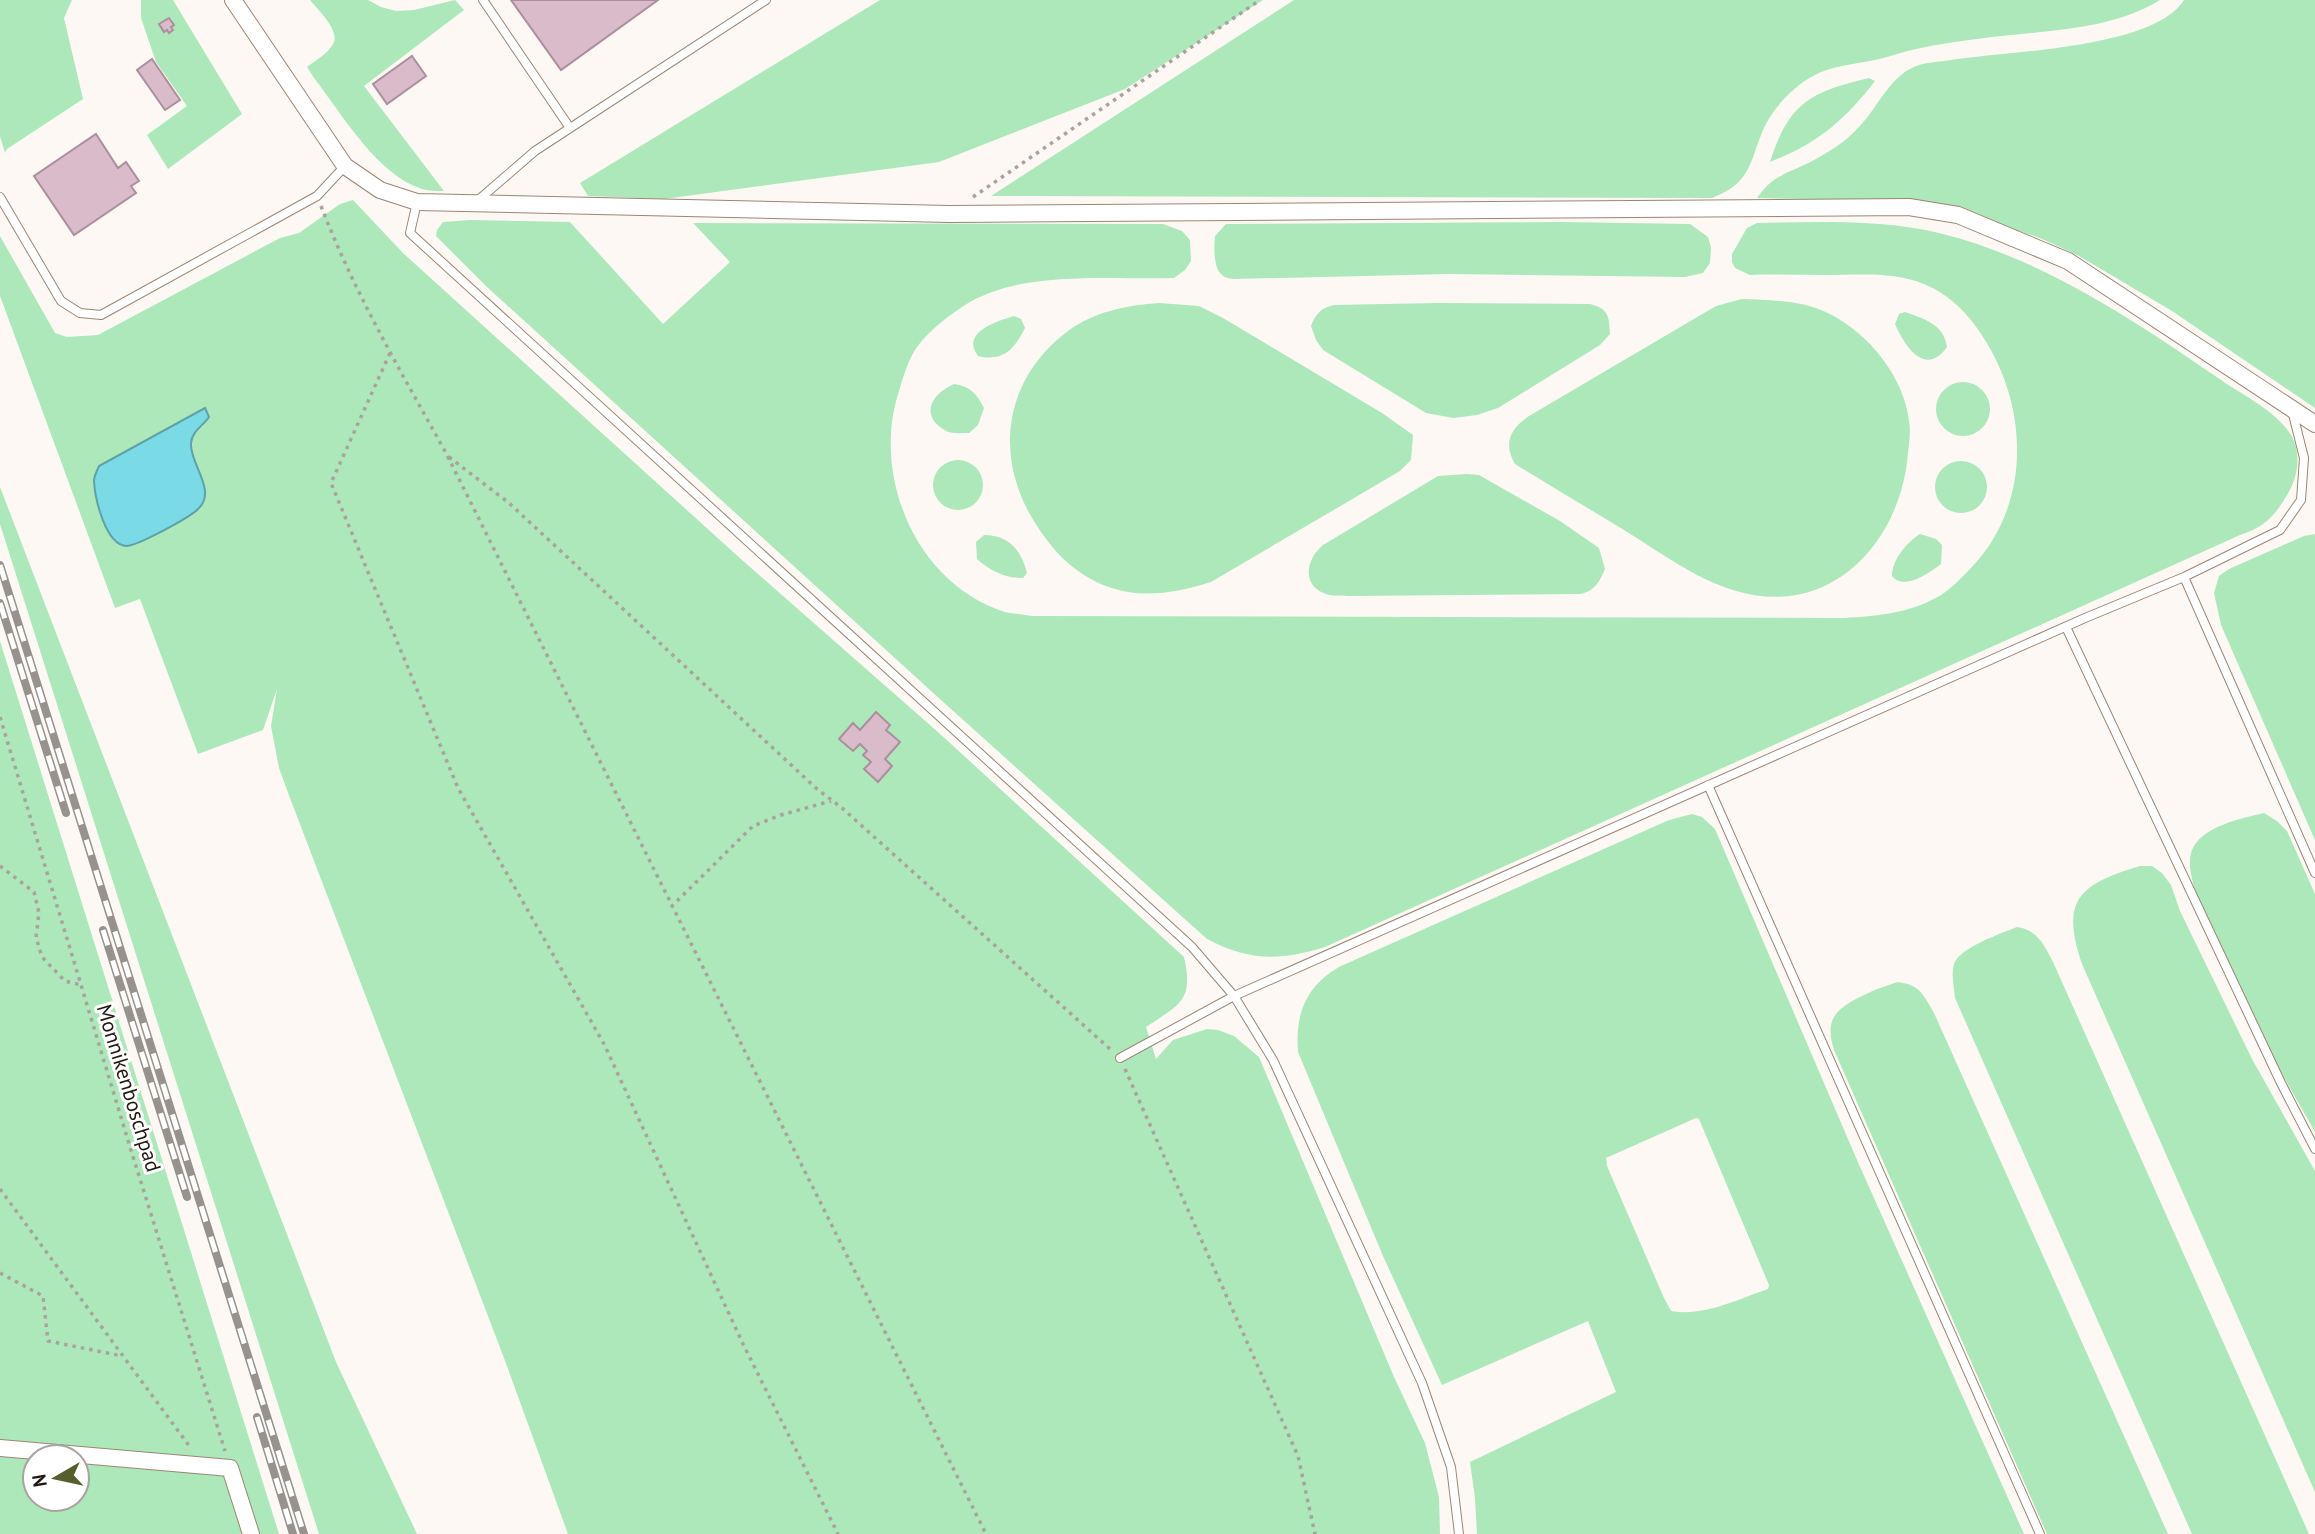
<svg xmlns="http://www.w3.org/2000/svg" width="2315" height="1534" viewBox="0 0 2315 1534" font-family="'PT Sans',sans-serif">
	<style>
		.green { fill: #ace8b9; fill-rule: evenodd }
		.water { fill: #7adbe7; stroke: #60a1a7; stroke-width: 2 }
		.building { fill: #d9bbca; stroke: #ab8f9d; stroke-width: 2 }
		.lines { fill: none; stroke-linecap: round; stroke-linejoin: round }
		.lane-casing { stroke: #9d8573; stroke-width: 10 }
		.street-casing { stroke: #9d8573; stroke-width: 18 }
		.path { stroke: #a9a29d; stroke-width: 3.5; stroke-dasharray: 3.5 5; stroke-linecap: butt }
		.lane { stroke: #fff; stroke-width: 8 }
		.street { stroke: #fff; stroke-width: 16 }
		.rail-casing { stroke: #98928c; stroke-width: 8 }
		.rail { stroke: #fff; stroke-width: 5; stroke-dasharray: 16; stroke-linecap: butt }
		.labels { text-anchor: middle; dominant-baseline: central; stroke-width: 6; stroke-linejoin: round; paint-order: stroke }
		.street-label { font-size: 21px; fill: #221911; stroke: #fff }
	</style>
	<rect width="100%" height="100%" fill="#fdf8f4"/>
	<path class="green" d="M0,0H72L64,18L83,99L7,149L5,153L0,136Z
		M141,0H173L242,114L168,169L147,135L187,106L156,62L141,18Z
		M310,0H368L381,7L396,11L414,10L455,0L464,10L364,86L444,191C437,191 429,191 422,189C377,175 342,114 314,78L307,67C314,61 329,53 333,44C341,31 318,10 310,0Z
		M880,0H1263L1125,89L939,162L664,199L588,196L580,183Z
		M1294,0H2160C2107,32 2043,30 1984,38C1962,41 1938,44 1916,49C1902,52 1889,57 1875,60C1855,64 1831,66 1813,76C1791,88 1770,111 1761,135C1749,167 1748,184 1712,198L991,196Z
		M2184,0H2315V408L2172,311L2079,256L2040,238L1992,222L1868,200L1757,198C1773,174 1790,173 1814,160C1829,152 1845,142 1857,129C1876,111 1889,77 1914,67C1925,62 1939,62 1951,60C2007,51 2153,49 2184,0Z
		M1869,78L1875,81C1844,121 1818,143 1770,162C1789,102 1811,92 1869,78Z
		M353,200L403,253L742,560L939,733L1184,957C1194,1001 1180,1004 1146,1027L1156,1059L1173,1040L1207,1029L1218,1030L1234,1036L1259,1057L1394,1377L1425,1443L1439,1497L1440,1534H568L504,1358L290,798L279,768L271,726L277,689L263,730L198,754L140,599L115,608L0,296V236L55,333L67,337L98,335L280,238L299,233L340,204ZM205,408L203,426C170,445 218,481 201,506C194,516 156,534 144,541L111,459Z
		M470,220L570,222L663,324L730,262L693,223L1163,224L1182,231L1190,240L1191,261L1185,270L1174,278C1112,280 1025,270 970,302C952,313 930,329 917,347C909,358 903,377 899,391C871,476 916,584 1005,612C1013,614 1023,614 1031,616L1844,618C1878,616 1911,613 1941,595C1951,589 1960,579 1969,570C2029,510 2030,416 1988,345C1973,319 1953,296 1924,284C1893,271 1857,275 1824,275C1799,275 1775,274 1750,275L1735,268L1732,262V254L1747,228L1757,223C1818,222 1884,219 1943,234C2046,260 2138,323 2224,382C2246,397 2277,412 2291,435C2302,454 2298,477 2287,495C2275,516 2263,528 2240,535L1325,947C1280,961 1249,961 1207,939L941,700L487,287L436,236L437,230L443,222Z
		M1561,222L1690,224L1708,237L1711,247L1710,263L1703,273L1685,277L1448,274L1233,279C1229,278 1225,278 1222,275C1213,268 1214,246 1215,236L1226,224Z
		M1742,299C1771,300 1803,300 1830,314C1869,334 1904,377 1909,421C1911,432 1909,443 1908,453C1901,542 1831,619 1736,591C1695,579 1660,552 1624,530C1588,508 1552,487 1515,464C1503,443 1510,429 1529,416L1716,306Z
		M1159,303L1199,306L1223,318L1382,413L1413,435L1411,460L1400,471L1211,582C1180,592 1143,599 1112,588C1080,578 1057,556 1039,529C993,462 1001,381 1068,331C1093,312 1128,305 1159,303Z
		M1437,303L1590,304C1609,309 1609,316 1610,334L1600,345L1498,408L1477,415L1453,418L1426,413L1323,350L1316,340L1311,326C1316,313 1321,308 1334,305Z
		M1905,312C1924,319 1944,324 1947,347C1925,378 1904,345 1895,324L1899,314Z
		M1014,316L1021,319L1025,328C1014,350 1003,362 978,356C960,332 998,321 1014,316Z
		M1936 409a27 27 0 1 1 54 0a27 27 0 1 1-54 0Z
		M954,384C970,386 977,394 984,408L978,425L969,433C961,433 952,434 946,431C919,416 931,394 954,384Z
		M933 485a25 25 0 1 1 50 0a25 25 0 1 1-50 0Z
		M1935 487a26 26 0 1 1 52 0a26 26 0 1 1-52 0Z
		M1467,474L1479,475L1560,521L1599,548L1605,569C1599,583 1595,590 1581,594L1347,596C1341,595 1334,596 1329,595C1301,588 1305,560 1323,545L1438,476Z
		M0,487L336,1362L417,1534H319L0,524Z
		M1920,534L1936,539L1942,545L1941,564C1929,573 1904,591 1892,576C1892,560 1907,542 1920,534Z
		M2315,534V840L2221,625L2214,593L2219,576L2229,569L2304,536Z
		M984,535C1009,535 1021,550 1027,573L1023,578C1004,578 991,571 977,559L976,542Z
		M0,641L279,1534H0ZM35,1457H77V1499H35Z
		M2264,813L2277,821L2287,831L2315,894V1132L2274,1060L2196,893C2192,880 2187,863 2192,850C2202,826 2243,818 2264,813Z
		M1692,814L1702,817L1715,829L1857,1160L2024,1534H1477L1475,1498L1470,1462L1616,1392L1588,1321L1442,1385L1383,1256L1298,1052C1295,1014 1306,985 1341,966L1669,820ZM1696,1118L1699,1119L1769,1285L1768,1289C1738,1299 1704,1317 1671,1311L1664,1298L1607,1166L1606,1158Z
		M2140,866H2152L2162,873L2171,885L2180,911L2252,1059L2315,1171V1492L2082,964C2060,900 2079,884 2140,866Z
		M2017,927C2038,930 2044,945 2053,962L2309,1534H2192L1955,998C1954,987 1951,975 1954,964C1959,948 2002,933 2017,927Z
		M1898,982C1920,985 1923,994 1934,1013L2168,1534H2047L1834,1050C1831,1040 1828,1027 1834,1017C1843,1001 1881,987 1898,982Z"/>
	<path class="water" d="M205,408L209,417C203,426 192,431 191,443C189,463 218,491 198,509C189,518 137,546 126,546C105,544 95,498 94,481C94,476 97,471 99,466Z"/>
	<path class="building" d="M511,0H658L561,70Z
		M169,18L174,25L171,27L173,30L169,33L167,30L164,32L159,24Z
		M412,56L426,76L387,104L373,84Z
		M152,59L180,100L165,110L137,70Z
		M96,134L118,168L126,162L139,181L131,186L136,193L74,235L34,176Z
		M876,712L890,725L886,730L900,742L885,759L892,766L878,782L864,769L871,762L863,755L867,751L860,744L853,751L839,739L853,723L860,730Z"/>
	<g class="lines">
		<defs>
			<path id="lane" d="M483,0L570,128
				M0,197L61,301L80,313L101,315L317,196L345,166
				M417,202L410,233L1192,947L1234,996L1273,1060L1422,1383L1451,1467L1459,1534
				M476,202L535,151L766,0
				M2184,577L2315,873
				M2066,627L2281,1083L2315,1149
				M1708,785L2040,1534
				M1120,1058L1234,996L2085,618L2184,577L2280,530L2301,500L2304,458L2292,410"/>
			<path id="street" d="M233,0L345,166L380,190L417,202L949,214L1909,207L1958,215L2068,261L2315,424
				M0,1448L230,1468L251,1534"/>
		</defs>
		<use href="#lane" class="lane-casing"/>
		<use href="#street" class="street-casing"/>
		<path class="path" d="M973,197L1260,0
			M321,206C354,292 401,372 446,453L986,1534
			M390,353L331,483L458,788L604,1044L743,1344L838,1534
			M449,457L509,503L817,789L842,808L1110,1049
			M0,717L130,1147L225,1451
			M0,866L34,892L39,913L36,937L42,957L65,981L81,985
			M671,907L753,826L781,815L831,801
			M1125,1069L1298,1456L1315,1534
			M0,1189L190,1447
			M0,1273L43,1296L48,1341L122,1356"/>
		<use href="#lane" class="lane"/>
		<use href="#street" class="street"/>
		<defs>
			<path id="rail" d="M0,565L304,1534
				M0,603L66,813
				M103,930L187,1197
				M257,1417L293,1534"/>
		</defs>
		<use href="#rail" class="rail-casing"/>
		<use href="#rail" class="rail"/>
	</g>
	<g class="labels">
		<g class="street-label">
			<text transform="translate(129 1088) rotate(73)">Monnikenboschpad</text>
		</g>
	</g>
	<g transform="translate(56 1478) rotate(261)"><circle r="33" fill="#ffffff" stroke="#a7a3a0" stroke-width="2"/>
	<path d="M0-5L12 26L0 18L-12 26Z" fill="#575e2c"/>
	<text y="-10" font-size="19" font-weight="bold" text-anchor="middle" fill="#221911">N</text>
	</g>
</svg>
